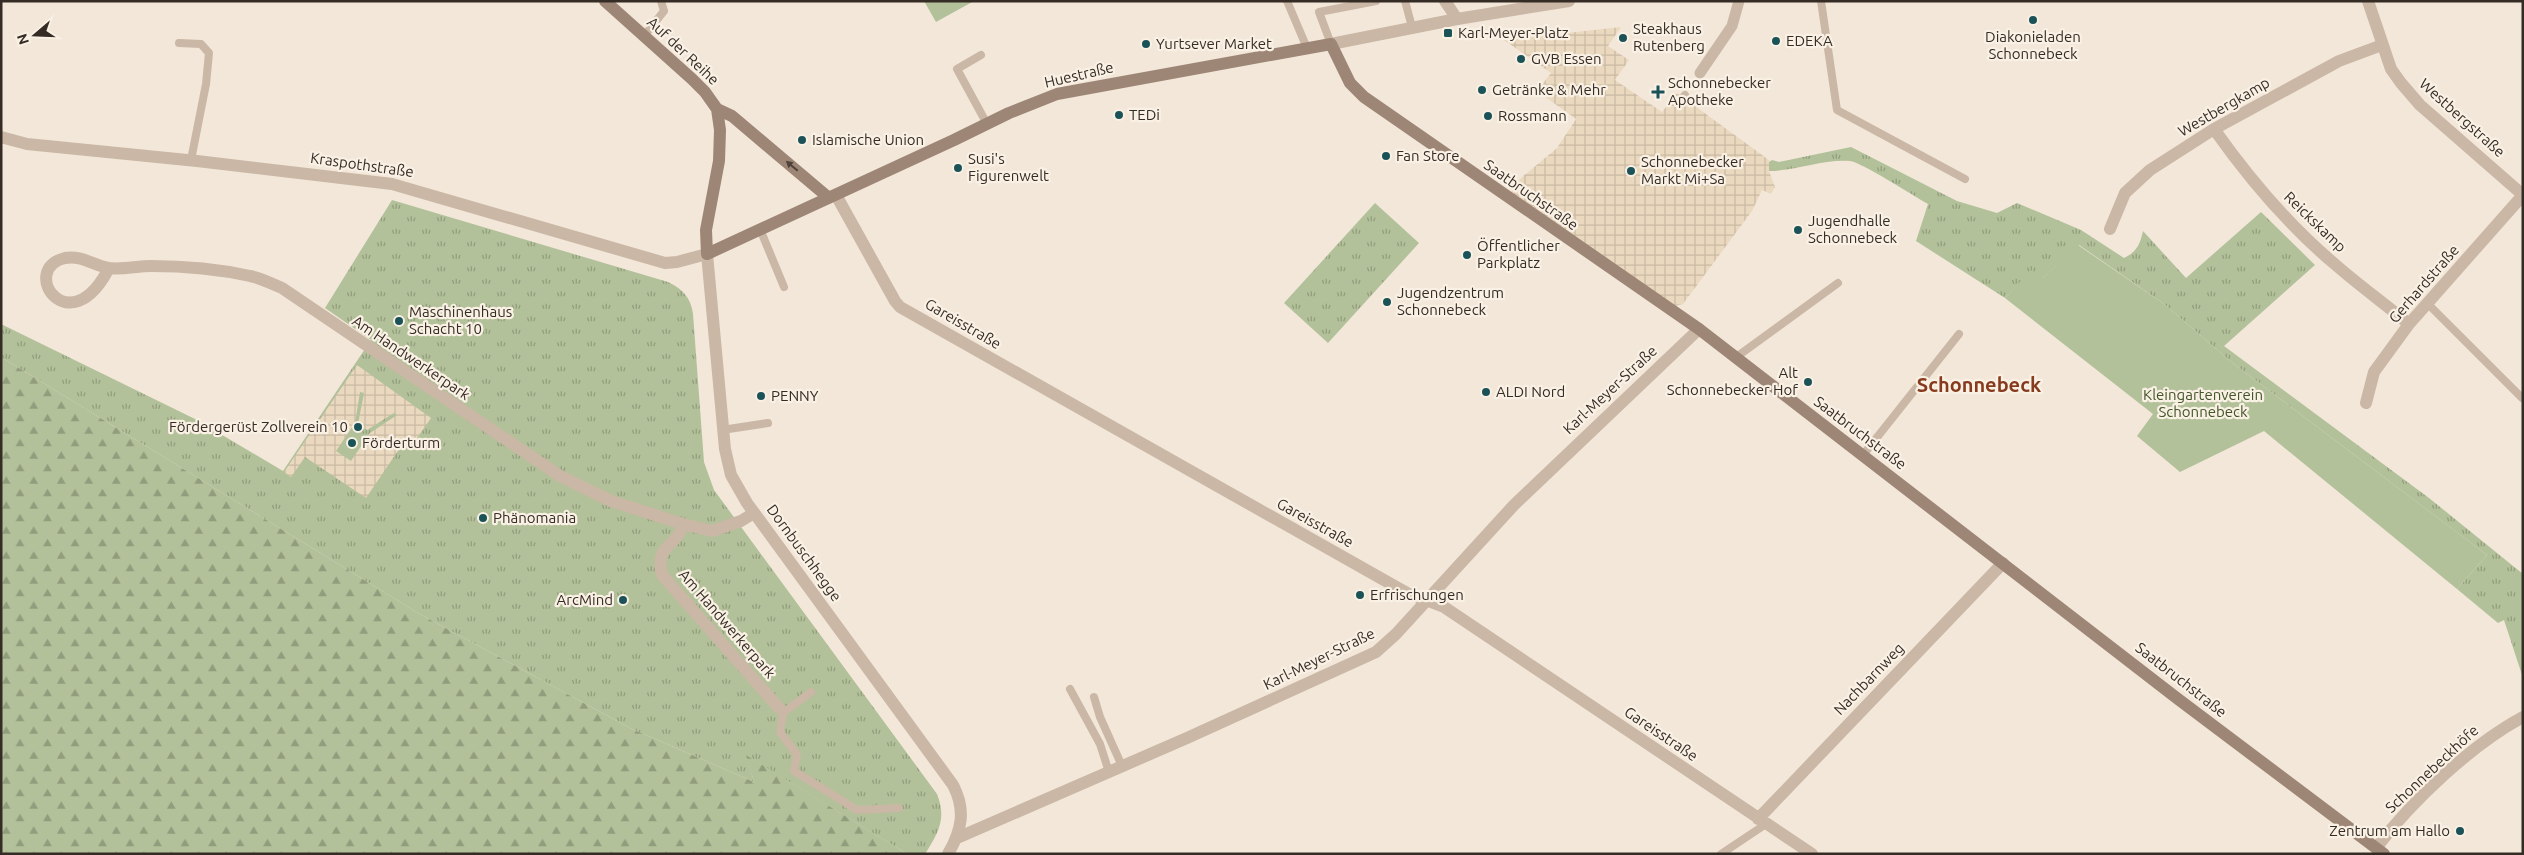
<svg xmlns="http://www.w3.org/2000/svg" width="2524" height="855" viewBox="0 0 2524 855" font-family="Ubuntu,sans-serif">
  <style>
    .grass { fill: url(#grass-tufts) }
    .forest { fill: url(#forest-firs) }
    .garden { fill: #b2c199 }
    .plaza { fill: url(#plaza-grid); fill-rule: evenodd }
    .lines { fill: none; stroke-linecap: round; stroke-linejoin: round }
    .service { stroke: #cab7a5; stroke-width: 8 }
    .pedestrian { stroke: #cab7a5; stroke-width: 11 }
    .minor { stroke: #cab7a5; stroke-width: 12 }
    .tertiary { stroke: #cab7a5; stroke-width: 12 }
    .secondary { stroke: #9e8676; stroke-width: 12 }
    .oneway { fill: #50423a }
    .poi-dot { fill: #1b5258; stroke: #faf1e5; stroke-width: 2 }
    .labels { text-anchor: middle; stroke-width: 4.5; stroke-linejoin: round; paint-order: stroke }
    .poi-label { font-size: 15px; fill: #362c26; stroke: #faf1e5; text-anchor: start }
    .street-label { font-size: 15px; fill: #362c26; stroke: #faf1e5 }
    .park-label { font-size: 15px; fill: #435529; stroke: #faf1e5 }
    .district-label { font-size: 20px; font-weight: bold; fill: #873a1d; stroke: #faf1e5 }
  </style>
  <defs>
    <pattern id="grass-tufts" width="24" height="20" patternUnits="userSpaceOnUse" patternTransform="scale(1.25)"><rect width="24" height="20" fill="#b2c199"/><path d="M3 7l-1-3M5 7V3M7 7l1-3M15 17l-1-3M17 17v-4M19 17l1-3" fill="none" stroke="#929d7d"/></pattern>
    <pattern id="forest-firs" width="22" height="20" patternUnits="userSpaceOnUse" patternTransform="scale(1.25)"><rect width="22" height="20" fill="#b2c199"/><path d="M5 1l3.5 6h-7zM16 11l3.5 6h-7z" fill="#929d7d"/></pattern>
    <pattern id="plaza-grid" width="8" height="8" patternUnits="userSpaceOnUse" patternTransform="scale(1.25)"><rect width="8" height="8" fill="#ebd9bf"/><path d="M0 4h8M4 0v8" fill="none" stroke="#cabaa4"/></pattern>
  </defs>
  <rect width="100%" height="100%" fill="#f2e7d9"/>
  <path class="grass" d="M1851,147L1957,201L1997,213L2017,203L2081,230L2124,258C2137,252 2140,244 2143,231L2186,278L2261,212L2315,265L2224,346L2429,498L2523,574V678L2504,620L2498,623L2457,589L2487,555L2230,361L2164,304L2079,245L2042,279L2031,271L2005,298L1916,241L1928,204C1914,196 1861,162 1850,161C1823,159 1796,171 1769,171V162L1772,160L1779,162Z
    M392,200L668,282C683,289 691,298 693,314L704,462L714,490L937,794C947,819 938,833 925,854H907L747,756L754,782L630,728L418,613L1,357V324L195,419L283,471L371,340L325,308Z
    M1375,203L1419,243L1328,343L1284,303Z"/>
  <path class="forest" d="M1,357L418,613L630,728L754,782L746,755L907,854H1Z"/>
  <path class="garden" d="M924,1H974L936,22Z
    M2078,245L2164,304L2230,361L2487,555L2457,589L2264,431L2180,472L2137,436L2153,414L2005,298L2031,270L2043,278Z"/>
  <path class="plaza" d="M1621,27L1608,46L1629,60L1615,80L1662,112L1677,93L1769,160V171L1775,187L1771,194L1762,190L1752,211L1683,304L1667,308L1507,198L1521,178L1557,148L1576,119L1537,91L1551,73L1504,40Z
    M357,365L431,418L415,441L408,436L366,498L305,457L291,477L284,472ZM360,392L364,393L358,424L367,430L394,413L397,415L370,433L351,461L336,451L355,423Z"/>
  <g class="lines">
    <path class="service" d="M1287,1L1307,48
      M1405,1L1412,27
      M1821,1L1837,110L1965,179
      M644,36L664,11L661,1
      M179,43L201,44L209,53L206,84L191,160
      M1331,44L1319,12L1376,1
      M981,55L957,69L987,124
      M1683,97L1685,95
      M760,229L784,287
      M2427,303L2522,398
      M1735,358L1838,283
      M722,430L768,423
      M1863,455L1959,334
      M1070,689L1100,744L1109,772
      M1094,697L1100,717L1122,766
      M780,709L783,713L811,692
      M783,713L780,732L797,755L794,771L857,810L899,808
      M1721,854L1766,824"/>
    <path class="pedestrian" d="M1700,73L1732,26L1739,1"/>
    <path class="minor" d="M1445,1L1457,19
      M2368,1L2391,69L2401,83L2420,105L2523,195
      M2214,129C2250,180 2289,226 2337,266C2360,286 2385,304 2409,324
      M1,137L27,144L197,161L392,184L665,263L677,262L707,254
      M836,195L895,301L900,307L1407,593L1444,607L1812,854
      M2110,229L2125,193L2150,170L2214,129L2339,61L2382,45
      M109,268C69,346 18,269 65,258C81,255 93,265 109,268C122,270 137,266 151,266C183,266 218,269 250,276C261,278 272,284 282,288L560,476L611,501L683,524L712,531L741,521L754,513
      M2366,403L2374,372L2409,324L2523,195
      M683,524C677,549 654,543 662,575L779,708
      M1758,819L2003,563
      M957,838L1187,738L1376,652L1396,634L1514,505L1699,329
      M2376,848C2412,801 2471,745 2523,717"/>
    <path class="tertiary" d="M1331,44L1457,19L1569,1
      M707,254L725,449L731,475L747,503L953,785C966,810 962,830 948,854"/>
    <path class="secondary" d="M605,1L692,79L705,92L717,109L720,130L719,161L706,230L707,254L954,140L1009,113L1057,94L1331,44L1350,83L1364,97L1699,329L2178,699L2384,854
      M717,109L732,116L829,198"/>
  </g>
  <defs><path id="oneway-solid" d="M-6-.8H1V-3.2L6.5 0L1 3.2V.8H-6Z" transform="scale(1.25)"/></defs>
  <use class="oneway" href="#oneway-solid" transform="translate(792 166) rotate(-140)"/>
  <g class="poi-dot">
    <circle cx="2033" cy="20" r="5"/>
    <rect x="1443" y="28" width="10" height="10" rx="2.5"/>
    <circle cx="1623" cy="38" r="5"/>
    <circle cx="1776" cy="41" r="5"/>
    <circle cx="1146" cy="44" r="5"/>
    <circle cx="1521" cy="59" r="5"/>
    <circle cx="1482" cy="90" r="5"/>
    <path d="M1655.5 84.5h5v5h5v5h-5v5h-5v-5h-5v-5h5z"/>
    <circle cx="1119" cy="115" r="5"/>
    <circle cx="1488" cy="116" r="5"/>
    <circle cx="802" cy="140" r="5"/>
    <circle cx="1386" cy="156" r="5"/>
    <circle cx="958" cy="168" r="5"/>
    <circle cx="1631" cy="171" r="5"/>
    <circle cx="1798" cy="230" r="5"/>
    <circle cx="1467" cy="255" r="5"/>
    <circle cx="1387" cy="302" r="5"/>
    <circle cx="399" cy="321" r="5"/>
    <circle cx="1808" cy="382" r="5"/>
    <circle cx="1486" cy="392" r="5"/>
    <circle cx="761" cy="396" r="5"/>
    <circle cx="358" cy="427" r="5"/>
    <circle cx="352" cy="443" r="5"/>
    <circle cx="483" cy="518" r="5"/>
    <circle cx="1360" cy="595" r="5"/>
    <circle cx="623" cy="600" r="5"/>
    <circle cx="2460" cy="831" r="5"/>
  </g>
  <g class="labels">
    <g class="poi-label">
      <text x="1633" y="34">Steakhaus<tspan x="1633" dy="17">Rutenberg</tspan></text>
      <text x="1458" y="38">Karl-Meyer-Platz</text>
      <text x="2033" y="42" text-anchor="middle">Diakonieladen<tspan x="2033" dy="17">Schonnebeck</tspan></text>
      <text x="1786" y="46">EDEKA</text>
      <text x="1156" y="49">Yurtsever Market</text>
      <text x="1531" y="64">GVB Essen</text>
      <text x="1668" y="88">Schonnebecker<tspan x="1668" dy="17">Apotheke</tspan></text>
      <text x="1492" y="95">Getränke &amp; Mehr</text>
      <text x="1129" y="120">TEDi</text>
      <text x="1498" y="121">Rossmann</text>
      <text x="812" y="145">Islamische Union</text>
      <text x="1396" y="161">Fan Store</text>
      <text x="968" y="164">Susi's<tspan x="968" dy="17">Figurenwelt</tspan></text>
      <text x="1641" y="167">Schonnebecker<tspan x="1641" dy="17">Markt Mi+Sa</tspan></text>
      <text x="1808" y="226">Jugendhalle<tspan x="1808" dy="17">Schonnebeck</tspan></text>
      <text x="1477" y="251">Öffentlicher<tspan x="1477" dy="17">Parkplatz</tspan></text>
      <text x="1397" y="298">Jugendzentrum<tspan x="1397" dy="17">Schonnebeck</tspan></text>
      <text x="409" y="317">Maschinenhaus<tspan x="409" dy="17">Schacht 10</tspan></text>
      <text x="1798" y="378" text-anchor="end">Alt<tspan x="1798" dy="17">Schonnebecker Hof</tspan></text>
      <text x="1496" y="397">ALDI Nord</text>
      <text x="771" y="401">PENNY</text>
      <text x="348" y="432" text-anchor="end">Fördergerüst Zollverein 10</text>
      <text x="362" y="448">Förderturm</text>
      <text x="493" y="523">Phänomania</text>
      <text x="1370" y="600">Erfrischungen</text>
      <text x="613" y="605" text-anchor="end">ArcMind</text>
      <text x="2450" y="836" text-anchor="end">Zentrum am Hallo</text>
    </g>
    <g class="street-label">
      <text transform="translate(683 51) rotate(43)" y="5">Auf der Reihe</text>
      <text transform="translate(1079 75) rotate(-13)" y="5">Huestraße</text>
      <text transform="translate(2224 107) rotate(-30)" y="5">Westbergkamp</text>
      <text transform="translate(2462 118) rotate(42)" y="5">Westbergstraße</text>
      <text transform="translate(362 165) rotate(8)" y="5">Kraspothstraße</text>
      <text transform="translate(1531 195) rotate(35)" y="5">Saatbruchstraße</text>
      <text transform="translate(2315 222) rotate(44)" y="5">Reickskamp</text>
      <text transform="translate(2424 284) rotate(-49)" y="5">Gerhardstraße</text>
      <text transform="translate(963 324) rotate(30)" y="5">Gareisstraße</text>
      <text transform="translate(411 358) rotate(34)" y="5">Am Handwerkerpark</text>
      <text transform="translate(1610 390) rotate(-43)" y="5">Karl-Meyer-Straße</text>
      <text transform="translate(1860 433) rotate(37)" y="5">Saatbruchstraße</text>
      <text transform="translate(1315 523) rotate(29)" y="5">Gareisstraße</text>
      <text transform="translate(804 553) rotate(54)" y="5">Dornbuschhegge</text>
      <text transform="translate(727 624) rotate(49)" y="5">Am Handwerkerpark</text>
      <text transform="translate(1319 659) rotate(-26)" y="5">Karl-Meyer-Straße</text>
      <text transform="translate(1869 679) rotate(-46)" y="5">Nachbarnweg</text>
      <text transform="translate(2181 680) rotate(38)" y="5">Saatbruchstraße</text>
      <text transform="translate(1661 734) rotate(34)" y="5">Gareisstraße</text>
      <text transform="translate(2432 769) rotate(-43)" y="5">Schonnebeckhöfe</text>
    </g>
    <g class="park-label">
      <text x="2203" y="400">Kleingartenverein<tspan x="2203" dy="17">Schonnebeck</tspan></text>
    </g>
    <g class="district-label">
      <text x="1979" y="392">Schonnebeck</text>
    </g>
  </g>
  <rect width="2524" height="855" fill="none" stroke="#362c26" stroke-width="5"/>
  <g transform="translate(35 35) rotate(251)" stroke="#faf1e5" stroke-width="4" paint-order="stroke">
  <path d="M0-4L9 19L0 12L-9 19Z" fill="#362c26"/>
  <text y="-8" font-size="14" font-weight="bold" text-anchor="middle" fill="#362c26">N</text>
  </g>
</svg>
